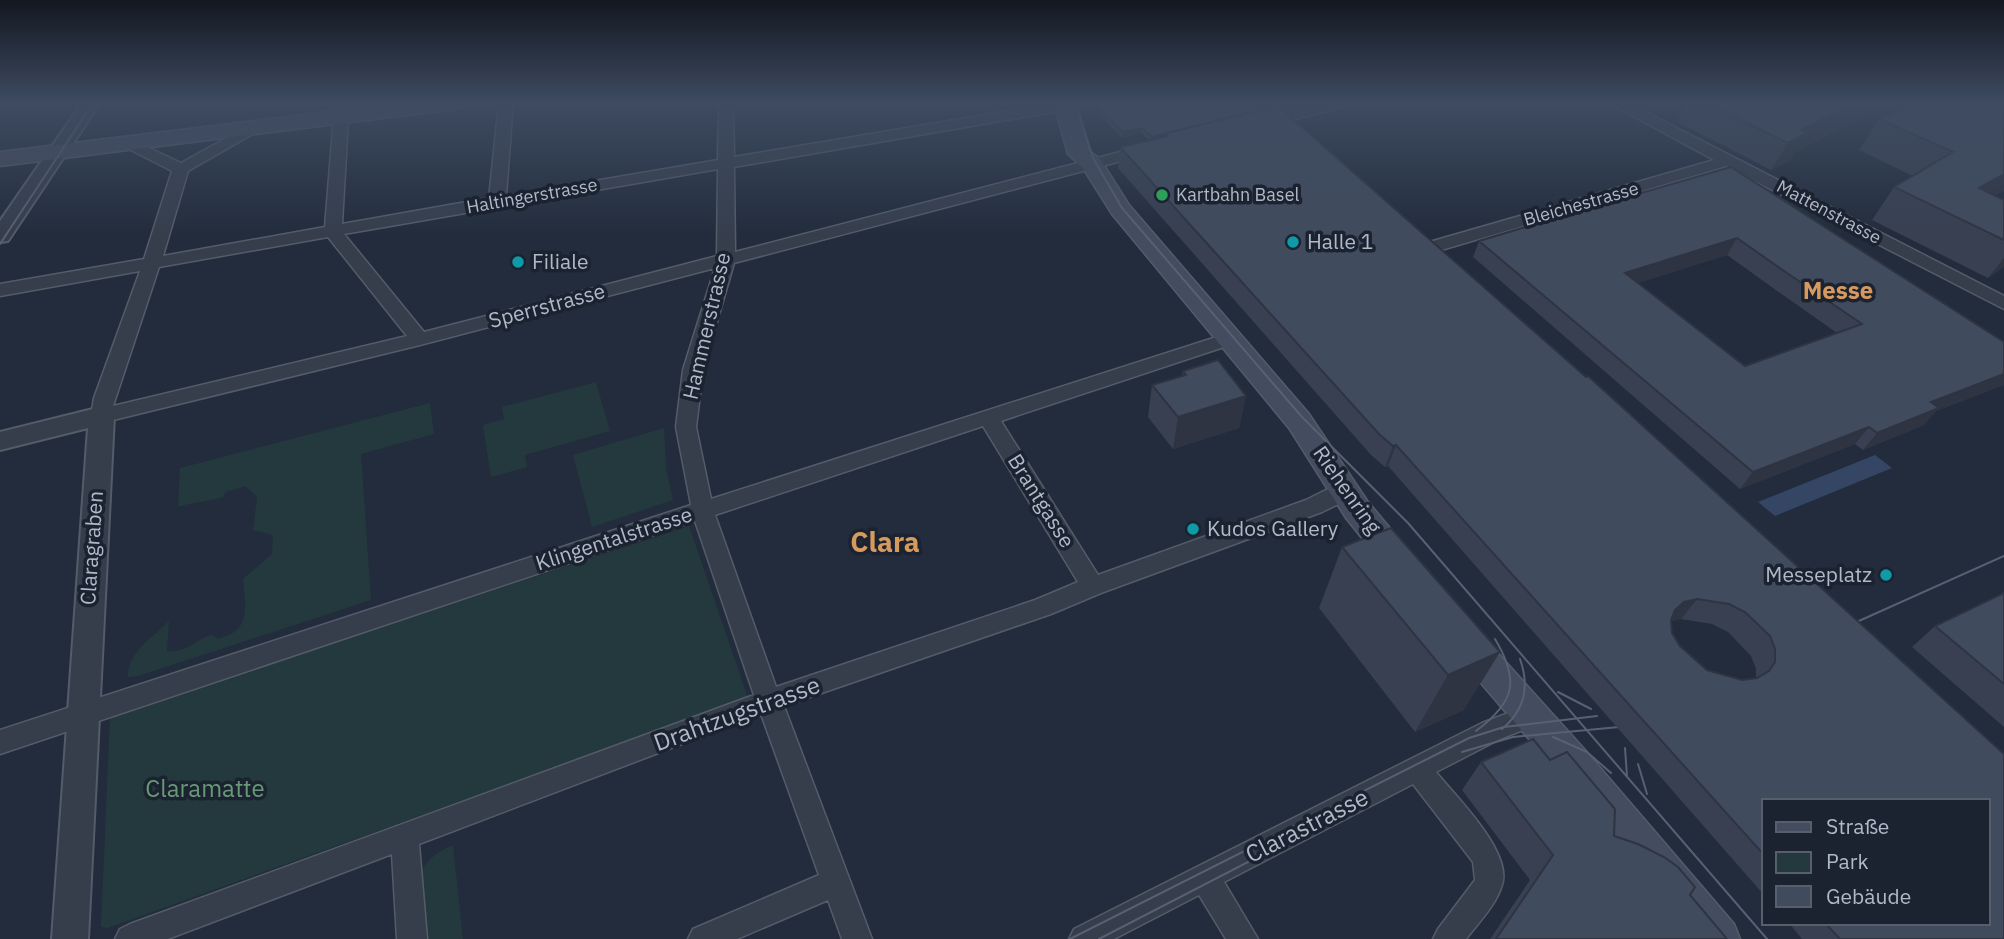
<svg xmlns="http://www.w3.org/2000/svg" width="2004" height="939" viewBox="0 0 2004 939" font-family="'IBM Plex Sans',sans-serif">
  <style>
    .green { fill: #24393d }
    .water { fill: #354664 }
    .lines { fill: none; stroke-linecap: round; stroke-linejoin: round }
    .minor-casing { stroke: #545c6a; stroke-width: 3 }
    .tertiary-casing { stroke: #545c6a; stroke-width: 4 }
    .secondary-casing { stroke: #545c6a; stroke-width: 3 }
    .minor { fill: #363e4c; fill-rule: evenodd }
    .tertiary { fill: #363e4c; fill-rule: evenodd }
    .secondary { fill: #444c5f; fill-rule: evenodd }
    .tram { stroke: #586173; stroke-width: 2 }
    .wall { fill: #384051; fill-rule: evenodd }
    .shaded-wall { fill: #2e3442 }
    .building { fill: #414b5e; stroke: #2e3442; stroke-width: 2; fill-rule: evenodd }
    .leisure-dot { fill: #2e9e5b; stroke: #1b2331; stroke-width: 2.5 }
    .culture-dot { fill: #0f9aa8; stroke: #1b2331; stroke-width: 2.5 }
    .labels { text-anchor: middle; stroke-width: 7; stroke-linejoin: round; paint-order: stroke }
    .far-poi-label { font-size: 18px; fill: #b1b9c8; stroke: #1b2331; text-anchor: start }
    .far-street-label { font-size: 18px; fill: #b1b9c8; stroke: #1b2331 }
    .poi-label { font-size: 21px; fill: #b1b9c8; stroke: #1b2331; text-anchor: start }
    .street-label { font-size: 21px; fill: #b1b9c8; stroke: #1b2331 }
    .quarter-label { font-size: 24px; font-weight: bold; fill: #d6995e; stroke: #1b2331 }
    .near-street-label { font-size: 24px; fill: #b1b9c8; stroke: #1b2331 }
    .near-park-label { font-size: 24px; fill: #689976; stroke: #1b2331 }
    .district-label { font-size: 28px; font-weight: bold; fill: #d6995e; stroke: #1b2331 }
  </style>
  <rect width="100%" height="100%" fill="#222c3c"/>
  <path class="green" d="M596,382L610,431L525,455L527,467L491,477L483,425L504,419L502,407Z
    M430,403L434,434L361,454L371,600L138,676L128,677C127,653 153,637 169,621L167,651C186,653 194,641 211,635L218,639C251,631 246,608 243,579L272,554L273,535L253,530L257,497L246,486L226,492L223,497C207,502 193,502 178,507L180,468Z
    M664,428L666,468L673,500L592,527L573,455Z
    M689,526L748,698L108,928L101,927L110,717Z
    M453,845L463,939H425C421,895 404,866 453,845Z"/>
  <path class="water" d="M1875,455L1892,468L1775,516L1758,502Z"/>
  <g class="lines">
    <g class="minor-casing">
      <path id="minor" d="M335,103H349L342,224L489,198L499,103H513L506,196L718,160L719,103H733L734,157L1055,103H1071L1070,109L1065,110L734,167L735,252L1147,145L1155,150L1152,153L734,263L703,370L696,427L711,499L1229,333L1236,335L1238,339L1236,343L1001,421L1098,575L1306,500C1320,494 1337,481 1353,485L1356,491L1353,497L1322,512L1101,593L1051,614L784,706L872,939H842L828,900L737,939H688L693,929L819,875L761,714L419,844L427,939H397L392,854L168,939H115L120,929L130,924L754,695L695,521L0,754V730L691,505L676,427L683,370L715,268L420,345L101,423L94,421L91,416L94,398L140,271L0,296V284L144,259L172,171L125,147L122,144L125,141L130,139L181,163L250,125L255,123L263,128L188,171L163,256L325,227ZM718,169L717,256L424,332L344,234ZM328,237L407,336L113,406L159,267ZM983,426L1078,582L1035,600L776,687L715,515Z
        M1322,103H1348L1346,106L1264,127L1256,122L1259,119Z
        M1609,103H1628L2004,296V309L1726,166L1438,251H1426L1423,247L1426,243L1714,160Z
        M1532,704L1541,707L1545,715L1541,723L1500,739L1436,772C1456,797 1513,852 1502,885C1496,905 1479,922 1466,939H1433L1438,929L1475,880L1473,862L1413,784L1224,882L1258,939H1226L1199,895L1114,939H1069L1074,929L1482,723Z"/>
    </g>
    <g class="tertiary-casing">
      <path id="tertiary" d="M82,103H100L8,241L0,242V221Z
        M101,407L110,410L114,416L88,939H52L88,428L0,450V432Z"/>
    </g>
    <g class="secondary-casing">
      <path id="secondary" d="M402,103H466L463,107L456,109L0,166V152Z
        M1054,103H1075L1089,151L1100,159L1129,205L1309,414L1368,502L1413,556L1418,565L1413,574L1402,578L1391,574L1346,518L1289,428L1112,214L1083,168L1068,154Z
        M1463,624L1475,628L1584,749L1734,924L1740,939H1693L1558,773L1451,648L1446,638L1451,628Z"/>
    </g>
    <use href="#minor" class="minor"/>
    <use href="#tertiary" class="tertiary"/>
    <use href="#secondary" class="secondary"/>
    <path class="tram" d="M1076,103L1093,158L1122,208L1302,417L1408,523L1767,939
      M0,244L93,103
      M1841,629L2004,556
      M1558,692L1591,709
      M1502,729C1525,710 1530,687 1520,659
      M1476,731C1515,702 1520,681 1495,639
      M1553,737L1587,752L1611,773
      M1625,748L1627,776
      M1462,752L1513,737L1619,727
      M1638,764L1647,794
      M1070,939L1469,738L1504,727L1597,716
      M1099,939L1341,814"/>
  </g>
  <path class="wall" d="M1097,103H1256L1586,377L2004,939H1802L1789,923H1988L1764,801V895L1388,466L1385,467L1371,455L1118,168L1120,147L1149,140L1141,133L1122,138L1098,112ZM1681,619L1712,624L1728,632L1751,656L1756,669V678L1742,680L1707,670L1680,646L1672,633L1671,621Z
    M1687,103H1890L1795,152L1790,161L1771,170L1677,122Z
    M1910,103L1996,196L2004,200V267L1988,278L1872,220L1894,187L1913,176L1859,150L1879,119Z
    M1638,194L2004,342V385L1936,411L1924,425L1863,450L1855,444L1740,489L1473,257L1479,241L1574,213L1577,206ZM1727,255L1773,288L1837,333L1745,366L1638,283Z
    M1183,371L1246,396L1239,428L1173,449L1148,417L1152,385L1182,376Z
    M1391,528L1464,710L1415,732L1319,608L1342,547Z
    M2004,593V727L1912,647L1935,626Z
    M1481,762L1614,836L1690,895L1727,939H1490L1530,880L1462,790Z"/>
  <path class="shaded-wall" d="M1854,103H1890L1795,152L1790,161L1771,170L1788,143L1801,130Z
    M1142,128L1141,133L1122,138V132Z
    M1166,134L1165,139L1151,143L1152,137Z
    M2004,174V191L1958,218L1979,188Z
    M1737,238L1727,255L1616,290L1625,273Z
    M2004,258V267L1988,278Z
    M2004,374V385L1936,411L1924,425L1863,450L1877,433L1931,402Z
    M1246,396L1239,428L1173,449L1178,417Z
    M1869,427L1855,444L1740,489L1753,472Z
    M1396,445L1388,466L1385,467L1393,446Z
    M1697,599L1681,619L1668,622L1675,610L1684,602Z
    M1500,652L1464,710L1415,732L1448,675Z"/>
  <path class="building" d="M1098,103H1256L1263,109L1152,137L1142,128L1122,132L1098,106Z
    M1707,103H1854L1801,130L1807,133L1788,143Z
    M1910,103H2004V174L1979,188L2004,200V240L1894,187L1953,152L1879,119Z
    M1278,106L1586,377L1588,376L2004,754V939H1840L1825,923H1988V801H1764V855L1396,445L1393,446L1379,434L1120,147L1168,136L1166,133ZM1697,599L1729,604L1745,612L1770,636L1775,649V662L1769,671L1757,678L1742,680L1707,670L1680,646L1672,633L1671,620L1675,610L1684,602Z
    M1731,167L2004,342V374L1931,402L1939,408L1877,433L1869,427L1753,472L1479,241L1582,210L1577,206L1632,190L1638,194ZM1737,238L1784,271L1862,324L1745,366L1625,273Z
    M1218,360L1246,396L1178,417L1152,385L1186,375L1183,371Z
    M1391,528L1500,652L1448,675L1342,547Z
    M2004,593V684L1935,626Z
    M1533,739L1550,760L1567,752L1615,809L1614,836L1638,844L1664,857L1678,867L1695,887L1690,895L1727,939H1496L1553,855L1481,762Z"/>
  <linearGradient id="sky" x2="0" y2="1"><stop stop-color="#131821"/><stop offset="0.44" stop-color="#3e4b61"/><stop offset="1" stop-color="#3e4b61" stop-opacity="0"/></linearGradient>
  <rect width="2004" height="235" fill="url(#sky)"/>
  <circle class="leisure-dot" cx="1162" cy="195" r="7"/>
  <g class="culture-dot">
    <circle cx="1293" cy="242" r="7"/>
    <circle cx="518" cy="262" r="7"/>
    <circle cx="1193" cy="529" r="7"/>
    <circle cx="1886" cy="575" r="7"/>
  </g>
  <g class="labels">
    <g class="far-poi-label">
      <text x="1176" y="201">Kartbahn Basel</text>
    </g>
    <g class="far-street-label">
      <text transform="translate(532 196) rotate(-10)" y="6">Haltingerstrasse</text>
      <text transform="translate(1581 204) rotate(-16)" y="6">Bleichestrasse</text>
      <text transform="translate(1829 212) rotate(28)" y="6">Mattenstrasse</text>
    </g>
    <g class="poi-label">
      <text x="1307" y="249">Halle 1</text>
      <text x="532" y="269">Filiale</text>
      <text x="1207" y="536">Kudos Gallery</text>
      <text x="1872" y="582" text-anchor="end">Messeplatz</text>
    </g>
    <g class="street-label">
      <text transform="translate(547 306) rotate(-15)" y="7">Sperrstrasse</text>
      <text transform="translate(707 326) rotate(-77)" y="7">Hammerstrasse</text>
      <text transform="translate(1347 490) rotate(55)" y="7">Riehenring</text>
      <text transform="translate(1041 501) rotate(58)" y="7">Brantgasse</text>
      <text transform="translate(614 539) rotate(-18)" y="7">Klingentalstrasse</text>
      <text transform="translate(92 548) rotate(-86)" y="7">Claragraben</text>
    </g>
    <g class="quarter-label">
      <text x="1838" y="299">Messe</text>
    </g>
    <g class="near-street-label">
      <text transform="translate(737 714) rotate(-20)" y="8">Drahtzugstrasse</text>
      <text transform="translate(1307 826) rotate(-27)" y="8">Clarastrasse</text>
    </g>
    <g class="near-park-label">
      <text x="205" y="797">Claramatte</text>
    </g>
    <g class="district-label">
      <text x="885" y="552">Clara</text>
    </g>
  </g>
  <rect x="1762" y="799" width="228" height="126" fill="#1b2331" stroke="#575f6d" stroke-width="2"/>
  <rect x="1776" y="822" width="35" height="10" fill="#444c5f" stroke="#575f6d" stroke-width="2"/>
  <text x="1826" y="834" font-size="21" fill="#b1b9c8">Straße</text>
  <rect x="1776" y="852" width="35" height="21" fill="#24393d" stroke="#575f6d" stroke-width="2"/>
  <text x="1826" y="869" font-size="21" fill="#b1b9c8">Park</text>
  <rect x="1776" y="886" width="35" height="21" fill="#414b5e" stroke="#575f6d" stroke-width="2"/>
  <text x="1826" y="904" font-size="21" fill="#b1b9c8">Gebäude</text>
</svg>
